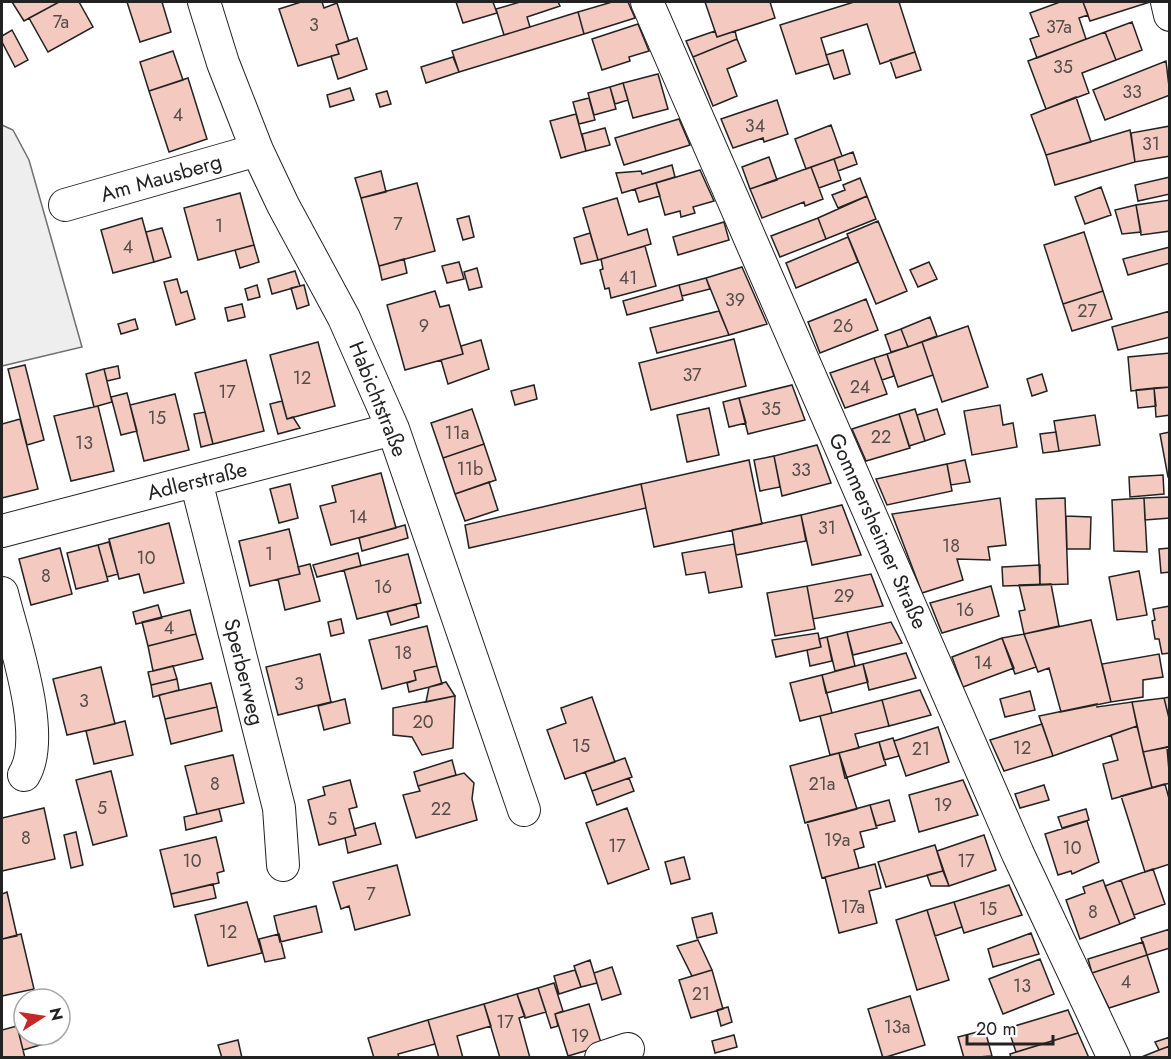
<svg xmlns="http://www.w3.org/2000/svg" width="1171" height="1059" viewBox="0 0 1171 1059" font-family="Jost,sans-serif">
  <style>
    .green { fill: #eee; stroke: #6f6f6f; stroke-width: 1.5 }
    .building { fill: #f3c9c0; stroke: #222; stroke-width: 1.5 }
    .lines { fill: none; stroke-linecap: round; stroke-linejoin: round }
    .minor-casing { stroke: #222; stroke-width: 34 }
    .minor { stroke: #fff; stroke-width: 32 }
    .labels { text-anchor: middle; stroke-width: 4.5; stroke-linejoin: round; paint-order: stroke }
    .number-label { font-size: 18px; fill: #564c4a }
    .street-label { font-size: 21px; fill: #222; stroke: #fff }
  </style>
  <rect width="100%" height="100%" fill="#fff"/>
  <path class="green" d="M2,125L13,130L29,160L82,347L2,366Z"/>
  <path class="building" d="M12,2H59L24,21Z
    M59,2H79L93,27L48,52L29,18Z
    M127,2H162L171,32L140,42Z
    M301,2H322L324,8L337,3L349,41L336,45L339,54L298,66L279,9Z
    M456,2H493L497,13L463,23Z
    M520,2H558L560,6L527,17L530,27L504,35L496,9Z
    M612,2H628L635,18L584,34L578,12Z
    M705,2H770L775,18L717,37Z
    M854,2H899L915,52L880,64L867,24L821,38L829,64L796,74L780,25Z
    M1060,2H1083L1088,15L1079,18L1086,39L1037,58L1030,39L1039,36L1030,13Z
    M1083,2H1150L1090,21Z
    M578,12L584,34L459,72L452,51Z
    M1132,22L1142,50L1116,60L1105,32Z
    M638,24L649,51L629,57L630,61L602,70L592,39Z
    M12,30L28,60L15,67L2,42V36Z
    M715,31L717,37L735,31L737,39L693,57L686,41Z
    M1105,32L1116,60L1082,73L1089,93L1046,109L1028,61Z
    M357,38L367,69L338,79L331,56L339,54L336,45Z
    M737,39L746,61L727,69L737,96L713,106L693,57Z
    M843,50L850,74L834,79L826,55Z
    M173,51L183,80L149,91L140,62Z
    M915,52L921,70L896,78L890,60Z
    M453,57L459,72L426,83L421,67Z
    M1166,61L1170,95L1105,120L1093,90Z
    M658,74L668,109L633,118L623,83Z
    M188,78L207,139L169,152L149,91Z
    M623,83L628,100L615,104L610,87Z
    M610,87L616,109L594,115L588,93Z
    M350,88L354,100L330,107L327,95Z
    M387,91L391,104L380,107L376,94Z
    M1076,97L1091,142L1046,155L1031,115Z
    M589,98L595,120L579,124L573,102Z
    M777,100L788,134L764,142L763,138L733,148L721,119Z
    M576,114L586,151L561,158L550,121Z
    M679,119L690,145L624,165L615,138Z
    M831,125L842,156L806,169L795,139Z
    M1170,126V156L1135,162L1131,133Z
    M605,128L610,145L586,151L582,134Z
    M1130,130L1135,162L1055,185L1046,155Z
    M853,152L857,164L838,171L834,159Z
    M769,157L777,180L750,189L742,167Z
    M834,159L841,180L819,188L811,167Z
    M672,165L675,177L622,193L616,173L641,171L642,174Z
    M811,167L823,199L805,206L804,202L762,218L750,189Z
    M700,170L714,201L693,207L695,213L681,217L680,211L665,215L656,183Z
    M381,171L386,192L361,198L355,178Z
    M1170,177V194L1138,201L1135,185Z
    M860,178L867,196L838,208L832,195L845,190L843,185Z
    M417,183L435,251L379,266L361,198Z
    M656,183L660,196L639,202L635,189Z
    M1101,187L1111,215L1085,224L1075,197Z
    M240,193L254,245L198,260L184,208Z
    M867,196L876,219L826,239L818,218Z
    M617,198L628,235L647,229L651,244L598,260L583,208Z
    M1170,200V231L1141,235L1136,205Z
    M1136,205L1141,232L1122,234L1115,210Z
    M469,216L474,237L463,240L457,219Z
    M142,218L154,262L113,273L101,230Z
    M818,218L826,239L780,257L771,236Z
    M878,221L907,291L876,304L847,234Z
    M724,222L729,240L678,255L673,237Z
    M162,228L171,257L154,262L146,232Z
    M1084,232L1103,291L1063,304L1044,245Z
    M590,233L598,260L581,264L574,238Z
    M848,237L858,262L796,288L786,263Z
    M254,245L259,262L240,268L235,250Z
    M645,246L656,286L611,298L609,288L605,289L600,270L603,269L601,259Z
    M1170,247V263L1128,275L1123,259Z
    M404,259L407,273L382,280L379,266Z
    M459,262L464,279L447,283L442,266Z
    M929,262L937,279L918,287L910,270Z
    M742,267L767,324L729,335L706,278Z
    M477,268L482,287L469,290L464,272Z
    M295,271L300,286L272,294L268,279Z
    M706,278L710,289L682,296L679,285Z
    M177,279L181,293L187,291L195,319L176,325L164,282Z
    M257,285L260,297L248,300L245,289Z
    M304,285L309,305L297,309L291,288Z
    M679,285L683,300L627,315L623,301Z
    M435,291L440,307L449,305L463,354L405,370L387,305Z
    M1103,291L1112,319L1072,331L1063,304Z
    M866,299L878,330L820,353L808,322Z
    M242,304L245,317L228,321L225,308Z
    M719,311L729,335L657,353L650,328Z
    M1170,311V337L1118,350L1112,327Z
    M930,317L937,336L908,347L901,329Z
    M135,319L138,329L121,334L118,324Z
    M968,326L988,387L942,402L922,342Z
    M901,329L908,347L891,352L885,335Z
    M734,339L746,386L651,410L639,363Z
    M481,340L489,369L448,384L441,360L463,354L461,346Z
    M318,342L335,406L287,419L270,355Z
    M922,342L933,375L898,387L887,354Z
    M1170,353V387L1131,391L1128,357Z
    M887,354L894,376L882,380L874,358Z
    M874,358L887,394L845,408L830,373Z
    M246,360L264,431L213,444L195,373Z
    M25,365L44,440L27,445L8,369Z
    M118,366L120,378L107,381L104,369Z
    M104,369L112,402L94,407L86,374Z
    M1042,374L1047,391L1032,396L1027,379Z
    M534,385L537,399L515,405L511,391Z
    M792,385L805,420L748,434L739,398Z
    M1170,387V415L1156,417L1154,388Z
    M1154,388L1156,406L1138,408L1136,390Z
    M127,393L137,431L121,435L111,397Z
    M175,394L189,450L144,461L130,405Z
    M739,398L746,423L729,427L723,402Z
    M282,401L287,419L293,417L300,428L278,434L270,404Z
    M1000,405L1003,425L1013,423L1017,447L972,455L964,411Z
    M98,406L114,471L71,481L54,416Z
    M709,408L719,455L687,462L677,415Z
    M472,409L484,444L443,458L431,423Z
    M915,409L925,441L909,446L899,414Z
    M937,409L945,434L925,441L917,415Z
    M205,412L213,444L201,447L194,414Z
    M899,414L910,448L866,461L852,429Z
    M1095,415L1100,445L1059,451L1054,421Z
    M20,419L38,489L2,498V424Z
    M1056,432L1059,451L1043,453L1040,434Z
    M1170,432V477H1168L1160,434Z
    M484,444L496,480L455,494L443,458Z
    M817,445L831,483L782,496L774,456Z
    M774,456L780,487L760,491L754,460Z
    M749,460L762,524L654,547L641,484Z
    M965,460L970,482L951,485L947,464Z
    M947,464L952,491L887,505L876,479Z
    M381,473L396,528L331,545L320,506L336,502L332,486Z
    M1163,475L1164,494L1130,497L1129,477Z
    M489,482L498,510L465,521L455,494Z
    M290,484L298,518L279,523L270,489Z
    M641,484L646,508L469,548L465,525Z
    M1170,497V518L1145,520L1144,498Z
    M1000,498L1006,545L988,547L990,560L957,559L963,580L922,593L892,514Z
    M1065,498L1068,584L1040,585L1036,499Z
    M1144,498L1147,552L1114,551L1112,500Z
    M842,505L861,555L812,565L801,515Z
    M801,515L806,541L736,555L732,530Z
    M1066,516L1091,517L1090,549H1067Z
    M169,523L184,583L144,593L139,574L119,579L109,539Z
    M405,525L408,538L362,551L359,538Z
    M289,529L300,574L250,586L239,541Z
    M109,542L118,574L107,577L98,545Z
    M734,544L742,587L709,593L705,572L686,575L682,553Z
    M98,545L108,581L76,589L67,553Z
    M60,548L72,594L31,605L19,559Z
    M1170,548V572L1161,573L1159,549Z
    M358,553L361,566L317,577L313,565Z
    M408,554L421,603L357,619L344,570Z
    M310,564L320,601L285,610L278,579L300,574L298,567Z
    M1040,565V585L1003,586L1002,567Z
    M1139,571L1147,615L1117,620L1109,577Z
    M871,574L883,606L813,619L807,586Z
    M1051,584L1059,626L1024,634L1019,611L1025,610L1019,585Z
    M807,586L815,629L775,636L767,593Z
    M991,586L999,616L942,633L930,603Z
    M416,604L419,617L391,625L387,612Z
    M158,605L162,618L136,624L133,612Z
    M1170,606V653L1162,654L1159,639H1155L1152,621L1155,620L1153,609Z
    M190,610L196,634L148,646L142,622Z
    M341,619L344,633L331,636L328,622Z
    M1091,620L1111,702L1061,712L1049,668L1038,672L1024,634Z
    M891,622L902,643L853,655L847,632Z
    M427,626L437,666L414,671L416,680L382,689L369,640Z
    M847,632L855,666L835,671L827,637Z
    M818,633L821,647L776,657L772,640Z
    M196,634L203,659L153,671L148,646Z
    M1024,634L1036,667L1015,674L1002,638Z
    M827,637L832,661L810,666L807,650L821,647L819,639Z
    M1002,638L1014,668L963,687L952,657Z
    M906,653L916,678L869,690L863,664Z
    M320,654L331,702L278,715L266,667Z
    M1159,654L1163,677L1143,680V697L1111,702L1102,664Z
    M863,664L868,682L826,693L822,675Z
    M173,666L177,679L151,685L148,672Z
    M437,666L442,684L409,692L407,683L416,680L414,671Z
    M101,667L115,724L67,735L53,679Z
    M822,675L832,713L800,721L790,683Z
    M177,679L179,690L153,697L151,685Z
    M446,682L455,696L426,702L429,687Z
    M211,683L217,707L165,719L159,695Z
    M920,690L931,715L889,726L882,700Z
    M1030,691L1035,710L1005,717L1000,699Z
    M455,696L453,748L422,755L412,737L393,735V708Z
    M592,697L615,762L565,779L547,730L566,723L561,708Z
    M1170,697V722L1164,698Z
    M1164,698L1170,722V747L1143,752L1132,702Z
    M345,699L350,723L324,730L318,706Z
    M882,700L889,726L855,734L859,748L830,755L820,716Z
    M1132,702L1137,726L1053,756L1039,716L1097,704V707Z
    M217,707L222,731L171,744L165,719Z
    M125,721L133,755L94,764L86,731Z
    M1042,724L1053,756L1004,771L990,740Z
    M1137,726L1152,788L1112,799L1103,764L1118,760L1111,735Z
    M938,727L949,762L906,776L894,741Z
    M893,738L899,756L884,760L879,742Z
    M879,742L886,765L845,778L839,753Z
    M1167,747L1170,783L1152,788L1143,752Z
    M839,753L857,809L805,823L790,766Z
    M233,755L244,803L197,814L185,766Z
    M625,758L632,777L592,791L585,772Z
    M452,760L456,775L418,786L414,772Z
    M111,771L127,836L93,845L76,780Z
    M464,773L474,783L472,799L477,820L416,838L403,795L420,791L418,786Z
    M629,778L634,791L597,805L592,791Z
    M350,780L357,807L349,809L356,835L319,845L308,800L325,795L323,787Z
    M963,780L978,815L919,832L909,795Z
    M1165,784L1170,802V864L1145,872L1121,796Z
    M1044,785L1049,800L1020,808L1015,794Z
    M889,800L895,821L876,826L870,805Z
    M870,805L877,828L860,832L864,847L854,850L859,868L822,878L807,822Z
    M44,808L55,859L2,871V818Z
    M627,808L649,869L608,884L586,823Z
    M219,809L222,821L186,830L184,817Z
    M1086,809L1089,820L1062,828L1058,817Z
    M1087,821L1099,862L1072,874L1071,871L1058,875L1045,834Z
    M375,823L381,844L348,853L345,838L356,835L354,829Z
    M76,832L83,865L71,868L64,835Z
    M984,835L996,870L949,886L937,851Z
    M216,837L224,871L217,873L219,883L171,894L160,850Z
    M935,845L943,871L886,887L878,862Z
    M684,857L690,879L671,884L665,862Z
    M875,864L881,888L869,891L877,923L839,933L825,877Z
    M397,865L410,915L355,930L349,906L341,909L333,882Z
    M1153,869L1165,904L1134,915L1121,880Z
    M943,871L949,886H931L927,875Z
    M1103,880L1120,924L1080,939L1066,900L1085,893L1083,887Z
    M1121,880L1135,918L1120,924L1105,886Z
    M213,884L216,898L174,907L171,894Z
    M1009,885L1022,915L964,933L954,902Z
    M7,892L17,936L2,939V894Z
    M247,902L262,953L208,966L195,915Z
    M954,902L962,927L935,936L927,910Z
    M316,906L322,932L280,942L274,916Z
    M927,910L949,980L917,990L896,920Z
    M712,913L717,933L697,938L692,918Z
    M1170,929V948L1147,955L1141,938Z
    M1031,933L1039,954L993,967L988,949Z
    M21,934L34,989L2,996V939Z
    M279,934L285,958L265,962L259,939Z
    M698,940L712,970L692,976L677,946Z
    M1143,942L1147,955L1092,973L1088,959Z
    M1147,955L1159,992L1109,1008L1092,973Z
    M1040,959L1054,994L1003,1014L989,979Z
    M590,960L597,983L581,987L574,966Z
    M612,967L621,994L602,1000L594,973Z
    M575,970L581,987L559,994L554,976Z
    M712,970L723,1009L691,1018L679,980Z
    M554,983L563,1011L555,1014L558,1026L551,1028L538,988Z
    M538,988L546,1012L525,1018L517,994Z
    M517,994L525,1016L519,1018L530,1058H500L484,1004Z
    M910,996L925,1045L883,1058L868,1009Z
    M484,1004L491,1026L457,1036L463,1058H439L428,1020Z
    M589,1004L602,1046L568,1056L555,1014Z
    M728,1007L732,1022L721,1026L717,1010Z
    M1068,1010L1078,1033L1016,1052L1008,1028Z
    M428,1020L435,1044L398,1054L399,1058H374L368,1038Z
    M24,1024V1035H45L47,1043L23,1050L17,1026Z
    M17,1026L25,1058H2V1030Z
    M985,1030L992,1056L964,1058L958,1037Z
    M1078,1033L1089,1058H1011L1010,1054Z
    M734,1035L737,1047L715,1053L712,1041Z
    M1170,1037V1046L1159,1050L1155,1042Z
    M238,1040L242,1058H222L218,1045Z
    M1170,1046V1058H1139L1159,1050Z"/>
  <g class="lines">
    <g class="minor-casing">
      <path id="minor" d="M204,2L223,63L257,150L283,205L344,318L393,429L524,810
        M647,2L1018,854L1114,1058
        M1167,2L1170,15
        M65,205L257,150
        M196,481L279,808L283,865
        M2,531L393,429
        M2,593C13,638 48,736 24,775
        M601,1058L628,1049"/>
    </g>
    <use href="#minor" class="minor"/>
  </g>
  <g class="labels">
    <g class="number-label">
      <text x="61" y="28">7a</text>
      <text x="314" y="31">3</text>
      <text x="1059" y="33">37a</text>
      <text x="1063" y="73">35</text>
      <text x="1132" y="98">33</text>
      <text x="178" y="121">4</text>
      <text x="755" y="132">34</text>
      <text x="1151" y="150">31</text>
      <text x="398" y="230">7</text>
      <text x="219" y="232">1</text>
      <text x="128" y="253">4</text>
      <text x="628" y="284">41</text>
      <text x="735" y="306">39</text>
      <text x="1087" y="317">27</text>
      <text x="424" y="332">9</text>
      <text x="843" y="332">26</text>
      <text x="692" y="381">37</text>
      <text x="302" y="384">12</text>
      <text x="860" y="393">24</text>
      <text x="227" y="398">17</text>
      <text x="771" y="415">35</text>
      <text x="157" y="424">15</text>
      <text x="457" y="439">11a</text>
      <text x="881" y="443">22</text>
      <text x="84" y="449">13</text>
      <text x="470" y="475">11b</text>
      <text x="801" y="476">33</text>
      <text x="358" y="523">14</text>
      <text x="827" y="534">31</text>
      <text x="951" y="552">18</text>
      <text x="269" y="560">1</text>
      <text x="146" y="564">10</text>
      <text x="46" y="582">8</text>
      <text x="383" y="593">16</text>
      <text x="844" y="602">29</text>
      <text x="965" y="616">16</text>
      <text x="169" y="634">4</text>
      <text x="403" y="659">18</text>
      <text x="983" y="669">14</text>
      <text x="299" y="690">3</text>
      <text x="84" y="707">3</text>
      <text x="423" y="728">20</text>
      <text x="581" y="752">15</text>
      <text x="1022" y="754">12</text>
      <text x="921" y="755">21</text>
      <text x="215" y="790">8</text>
      <text x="822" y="790">21a</text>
      <text x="943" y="811">19</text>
      <text x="102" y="814">5</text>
      <text x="441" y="815">22</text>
      <text x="332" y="825">5</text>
      <text x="26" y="844">8</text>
      <text x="837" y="846">19a</text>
      <text x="617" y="852">17</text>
      <text x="1072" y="854">10</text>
      <text x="192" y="867">10</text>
      <text x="966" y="867">17</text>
      <text x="371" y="900">7</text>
      <text x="853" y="913">17a</text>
      <text x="988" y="915">15</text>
      <text x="1093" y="918">8</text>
      <text x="228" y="938">12</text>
      <text x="1126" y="988">4</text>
      <text x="1022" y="992">13</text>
      <text x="701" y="1000">21</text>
      <text x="505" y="1028">17</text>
      <text x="897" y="1033">13a</text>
      <text x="580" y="1042">19</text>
    </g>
    <g class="street-label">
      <text transform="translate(161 178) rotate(-16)" y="7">Am Mausberg</text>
      <text transform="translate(378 399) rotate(68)" y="7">Habichtstraße</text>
      <text transform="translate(197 481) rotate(-14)" y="7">Adlerstraße</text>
      <text transform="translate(878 531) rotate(66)" y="7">Gommersheimer Straße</text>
      <text transform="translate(244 672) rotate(76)" y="7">Sperberweg</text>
    </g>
  </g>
  <rect width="1171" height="1059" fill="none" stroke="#222222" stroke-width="6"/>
  <g transform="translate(42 1017) rotate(78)"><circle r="28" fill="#ffffff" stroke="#a7a7a7" stroke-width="1.5"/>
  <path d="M0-4.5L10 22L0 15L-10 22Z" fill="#c62828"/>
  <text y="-9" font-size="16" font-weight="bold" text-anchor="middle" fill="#222222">N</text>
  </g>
  <path d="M967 1035v9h86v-9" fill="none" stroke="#222222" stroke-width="3"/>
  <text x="976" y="1035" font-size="18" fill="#222222" stroke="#ffffff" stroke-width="4.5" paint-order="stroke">20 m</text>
</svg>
